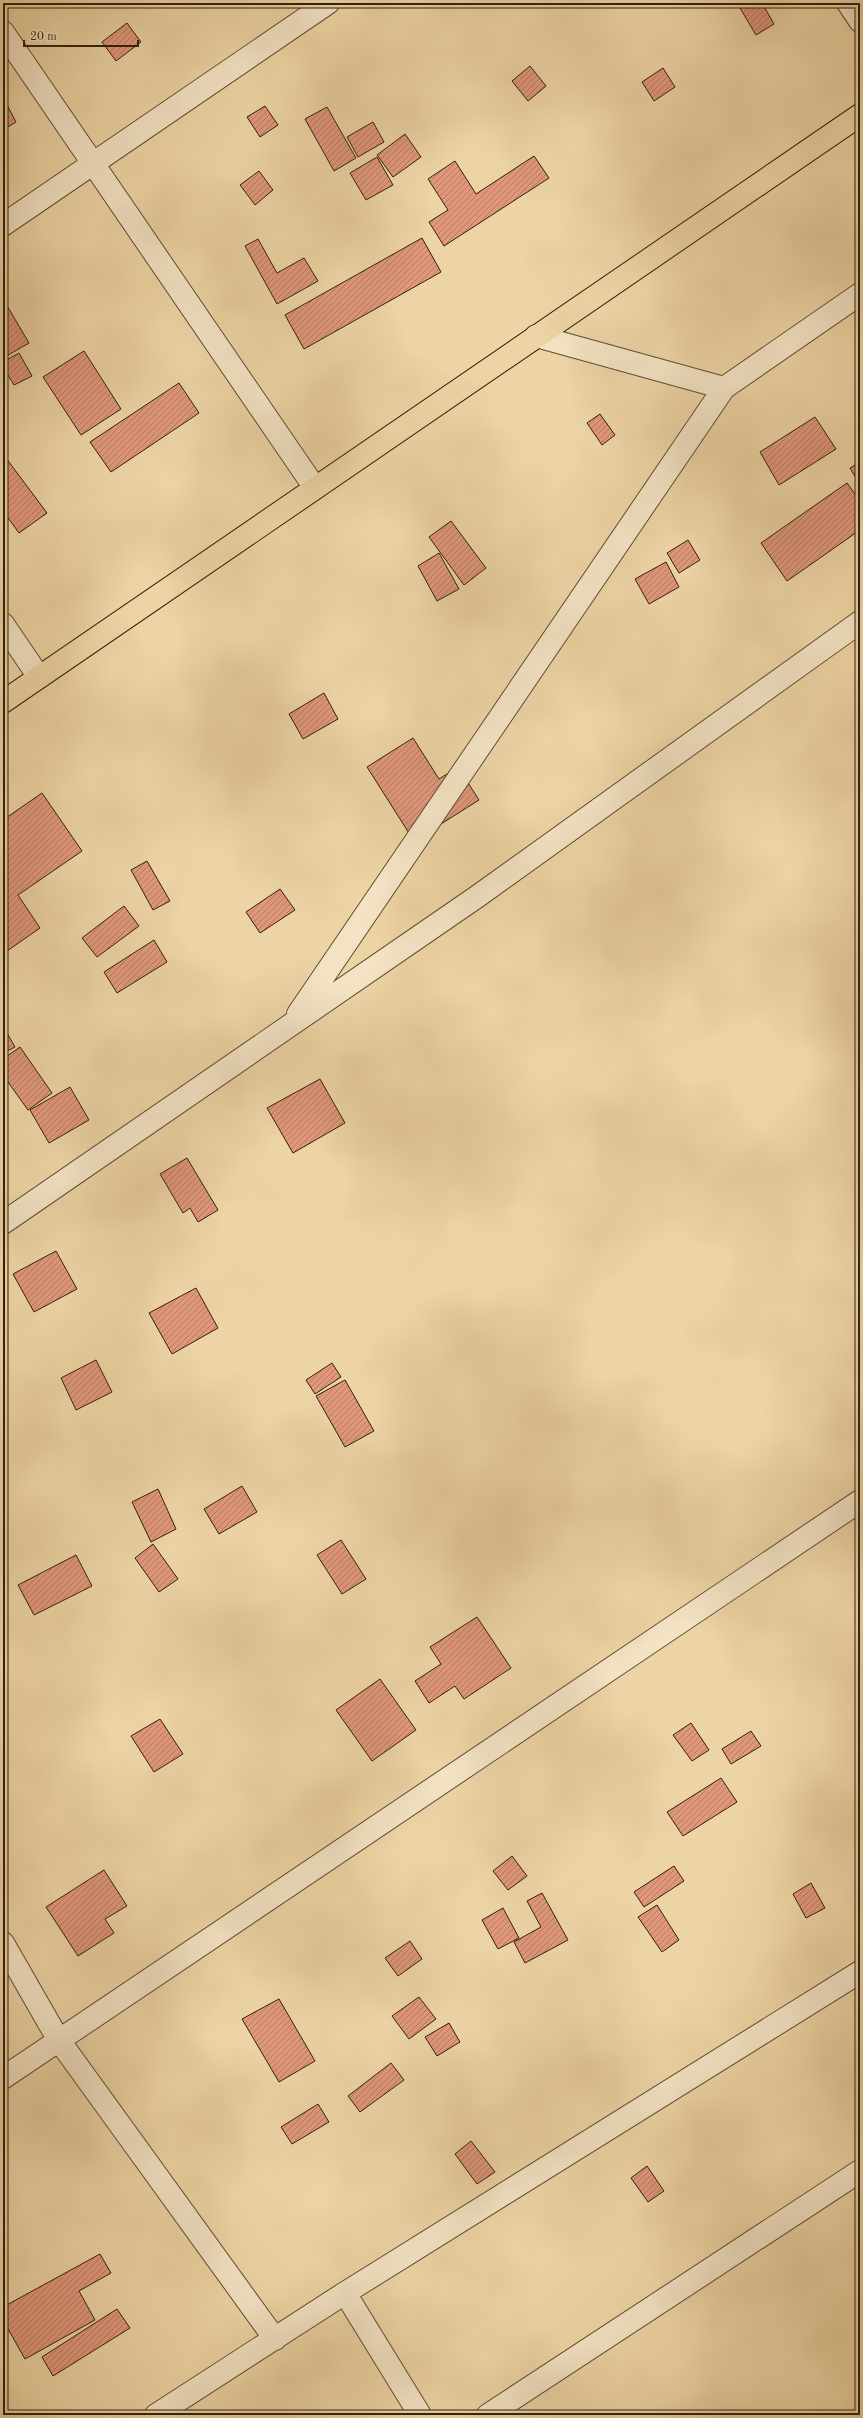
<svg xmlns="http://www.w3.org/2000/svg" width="863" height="2418" viewBox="0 0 863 2418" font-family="'Old Standard TT',serif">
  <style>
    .building { fill: url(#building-hatch); stroke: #311f0c }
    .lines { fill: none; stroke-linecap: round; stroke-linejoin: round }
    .street-casing { stroke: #604c32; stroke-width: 24 }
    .primary-casing { stroke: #311f0c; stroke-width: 24 }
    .street { stroke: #f3e3c4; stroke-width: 22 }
    .primary { stroke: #edd4a4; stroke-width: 22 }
  </style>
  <defs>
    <pattern id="building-hatch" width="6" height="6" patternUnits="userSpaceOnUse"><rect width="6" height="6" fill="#e0977b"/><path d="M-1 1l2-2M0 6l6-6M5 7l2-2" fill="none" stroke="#b67b63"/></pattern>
  </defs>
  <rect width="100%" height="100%" fill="#edd4a4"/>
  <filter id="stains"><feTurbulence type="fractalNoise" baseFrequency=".005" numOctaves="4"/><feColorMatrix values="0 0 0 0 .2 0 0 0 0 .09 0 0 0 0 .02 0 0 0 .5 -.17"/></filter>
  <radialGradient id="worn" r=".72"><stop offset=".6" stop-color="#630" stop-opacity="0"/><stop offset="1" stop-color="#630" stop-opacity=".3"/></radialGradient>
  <path class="building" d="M737,3H762L774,24L756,35Z
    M127,23L141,42L116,61L102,42Z
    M530,66L546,86L528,101L512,81Z
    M663,68L675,87L654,101L642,82Z
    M5,101L16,122L3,130V102Z
    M265,106L278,125L260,137L247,117Z
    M327,107L356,158L334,171L305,119Z
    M373,122L384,142L358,157L347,137Z
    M405,134L421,157L393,177L377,155Z
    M534,156L549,178L444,246L429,222L448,210L428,179L455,161L476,194Z
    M377,157L393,185L366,200L350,173Z
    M259,171L273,190L255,205L240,185Z
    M422,238L441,272L304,349L285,315Z
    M258,239L277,273L304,258L318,281L277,304L245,246Z
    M6,304L29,343L3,358V306Z
    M84,351L121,409L81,435L43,377Z
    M19,353L32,376L14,385L3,367V362Z
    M179,383L199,413L111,472L90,442Z
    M600,414L615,435L602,445L587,423Z
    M815,417L836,449L779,485L760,452Z
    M3,454L47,513L19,533L3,511Z
    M860,462V485L850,468Z
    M847,483L860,501V530L787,581L761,543Z
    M451,521L486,568L464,585L429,537Z
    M688,540L700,560L679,573L667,553Z
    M439,553L459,589L437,601L418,566Z
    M666,562L679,587L649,604L635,579Z
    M324,693L338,719L303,739L289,714Z
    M413,738L439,779L458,767L479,800L414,841L367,767Z
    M42,793L82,851L18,895L40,928L7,951L3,945V820Z
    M147,861L170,901L153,910L131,870Z
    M280,889L295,910L260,933L246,912Z
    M124,906L139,926L97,957L82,938Z
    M154,940L167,962L117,993L104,972Z
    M3,1026L15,1047L3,1053Z
    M20,1047L52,1093L28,1110L3,1075V1059Z
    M320,1079L345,1123L293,1153L267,1108Z
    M70,1087L89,1120L49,1143L30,1110Z
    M187,1158L218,1210L198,1222L190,1208L183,1213L160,1174Z
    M56,1251L77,1289L34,1312L13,1274Z
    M196,1288L218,1328L172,1354L149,1313Z
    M96,1360L112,1392L76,1410L61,1378Z
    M332,1363L341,1377L315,1394L306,1380Z
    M345,1380L374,1431L345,1447L316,1396Z
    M242,1486L257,1512L219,1534L204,1509Z
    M158,1489L176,1529L151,1542L132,1502Z
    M341,1540L366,1579L342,1594L317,1555Z
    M153,1544L178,1579L159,1592L135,1558Z
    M76,1555L92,1586L34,1615L18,1585Z
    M477,1617L511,1668L464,1699L455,1686L429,1703L415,1681L441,1664L430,1647Z
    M380,1679L416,1730L372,1761L336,1710Z
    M160,1719L183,1754L154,1772L131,1736Z
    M691,1723L709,1750L692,1761L673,1735Z
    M751,1731L761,1746L731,1764L722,1749Z
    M721,1778L737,1802L683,1836L667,1812Z
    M512,1856L527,1876L508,1890L493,1871Z
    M674,1866L684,1881L644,1907L634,1892Z
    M104,1870L127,1906L105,1919L114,1933L78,1956L46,1907Z
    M811,1883L825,1908L806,1918L793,1894Z
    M542,1893L568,1940L525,1963L514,1942L541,1927L527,1901Z
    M657,1905L679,1940L662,1952L638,1917Z
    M503,1908L519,1938L498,1949L482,1920Z
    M410,1941L422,1959L398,1976L385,1958Z
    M419,1997L436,2019L409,2039L392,2016Z
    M279,1999L315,2061L279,2082L242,2019Z
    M449,2023L460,2042L437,2056L425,2037Z
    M391,2063L404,2080L360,2112L348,2096Z
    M318,2104L329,2122L292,2144L281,2127Z
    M471,2141L495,2172L477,2184L455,2154Z
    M647,2166L664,2191L648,2202L631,2178Z
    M100,2254L111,2273L79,2291L95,2320L25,2359L3,2320V2307Z
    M117,2309L130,2328L53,2376L42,2357Z"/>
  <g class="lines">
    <g class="street-casing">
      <path id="street" d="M848,3L860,21
        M3,32L315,488
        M3,225L328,3
        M536,336L724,388
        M3,624L39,677
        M298,1014L724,388L860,294
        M3,1223L478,896L860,622
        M3,1943L58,2039L275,2339
        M3,2078L860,1501
        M345,2293L420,2415
        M156,2415L345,2293L860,1972
        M488,2415L860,2171"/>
    </g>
    <g class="primary-casing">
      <path id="primary" d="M3,702L860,115"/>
    </g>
    <use href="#street" class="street"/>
    <use href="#primary" class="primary"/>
  </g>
  <rect width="863" height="2418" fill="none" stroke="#edd4a4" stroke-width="16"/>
  <rect x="4" y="4" width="855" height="2410" fill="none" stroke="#311f0c" stroke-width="2"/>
  <rect x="8" y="8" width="847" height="2402" fill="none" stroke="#311f0c"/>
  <path d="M24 40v6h114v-6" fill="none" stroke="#311f0c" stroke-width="2"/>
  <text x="30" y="40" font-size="12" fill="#311f0c" stroke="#f3e3c4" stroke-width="3" paint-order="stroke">20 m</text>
  <rect width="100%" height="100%" filter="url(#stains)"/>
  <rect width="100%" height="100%" fill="url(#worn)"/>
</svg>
